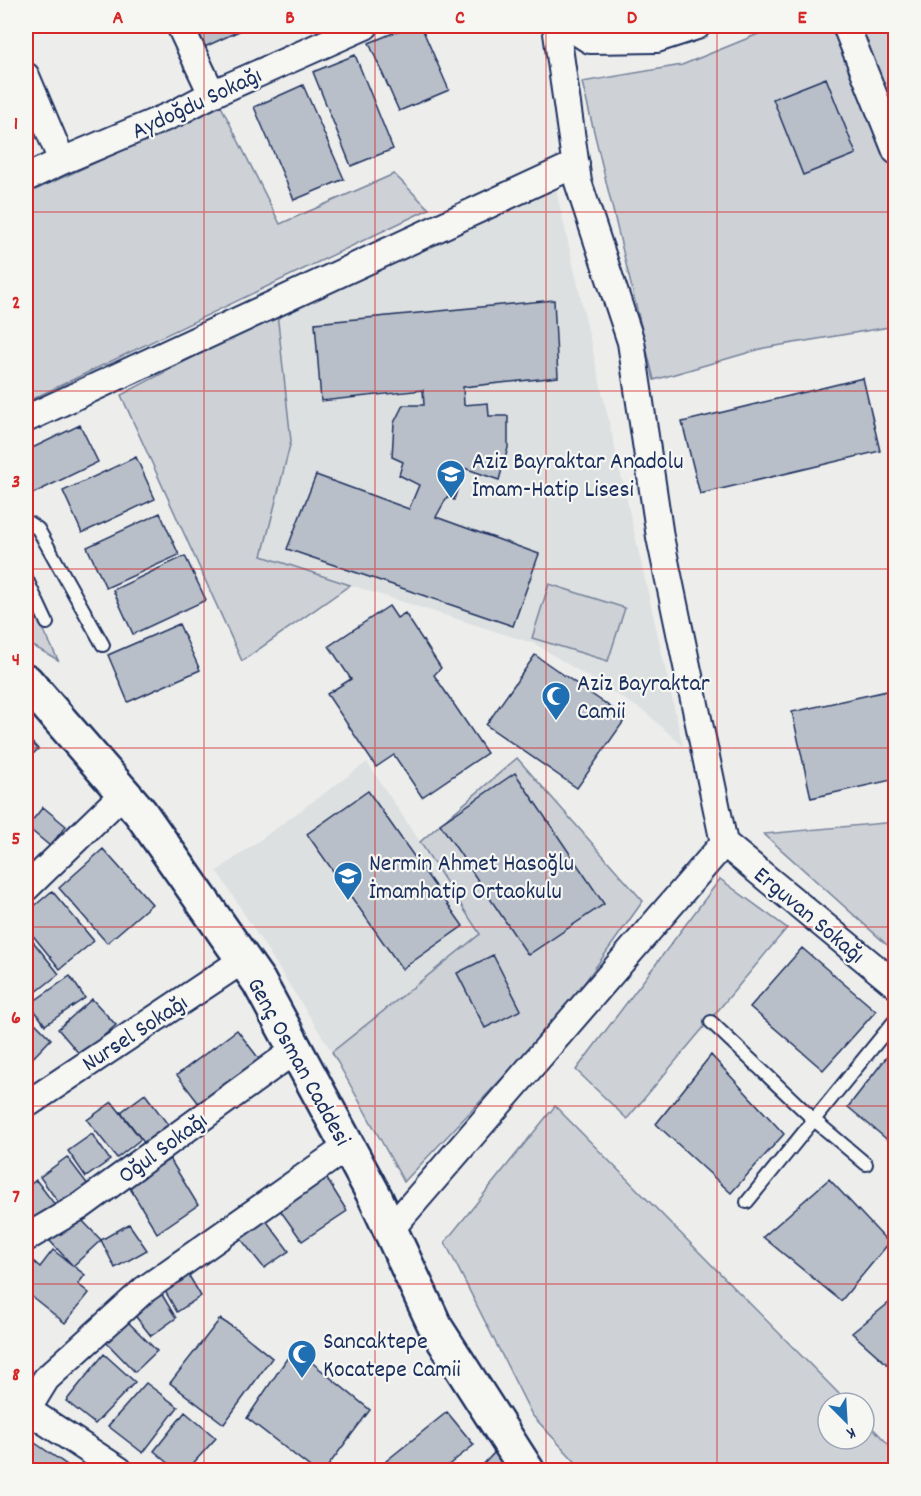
<svg xmlns="http://www.w3.org/2000/svg" width="921" height="1496" viewBox="0 0 921 1496" font-family="Dekko,sans-serif">
  <style>
    .built { fill: #dde0e1 }
    .green { fill: #ced2d7; stroke: #74809a; stroke-width: 1.5 }
    .building { fill: #b9bfc8; stroke: #1b2f5e; stroke-width: 1.5 }
    .lines { fill: none; stroke-linecap: round; stroke-linejoin: round }
    .lane-casing { stroke: #1b2f5e; stroke-width: 16 }
    .street-casing { stroke: #1b2f5e; stroke-width: 30 }
    .secondary-casing { stroke: #1b2f5e; stroke-width: 38 }
    .lane { stroke: #f6f6f2; stroke-width: 12 }
    .street { stroke: #f6f6f2; stroke-width: 26 }
    .secondary { stroke: #f6f6f2; stroke-width: 33 }
    .grid { fill: none; stroke: #d62828; stroke-width: 1.5; stroke-opacity: 0.55 }
    .labels { text-anchor: middle; stroke-width: 4.5; stroke-linejoin: round; paint-order: stroke }
    .street-label { font-size: 24px; fill: #1b2f5e; stroke: #f6f6f2 }
    .poi-label { font-size: 24px; fill: #1b2f5e; stroke: #f6f6f2; text-anchor: start }
    .neatline { fill: none; stroke: #d62828; stroke-width: 2 }
    .grid-label { font-size: 20px; text-anchor: middle; font-weight: bold; fill: #d62828 }
  </style>
  <rect width="100%" height="100%" fill="#edeeec"/>
  <filter id="ink" filterUnits="userSpaceOnUse"><feTurbulence type="fractalNoise" baseFrequency=".0167" numOctaves="2"/><feDisplacementMap in="SourceGraphic" scale="12" xChannelSelector="R" yChannelSelector="G"/><feConvolveMatrix kernelMatrix="1 2 1 2 8 2 1 2 1" color-interpolation-filters="sRGB"/></filter>
  <g filter="url(#ink)">
    <path class="built" d="M556,189L683,746L645,712L535,644L261,557L291,441L277,313Z
      M367,762L481,934L332,1052L217,871Z"/>
    <path class="green" d="M778,26H895V326L764,348L654,380L582,82L682,65Z
      M221,106L280,224L394,174L429,209L26,402V194Z
      M277,313L291,441L262,556L350,585L242,661L121,395Z
      M549,584L625,608L608,661L532,638Z
      M26,593L58,660L26,642Z
      M517,758L643,901L560,1017L404,1182L332,1052L480,934L420,842Z
      M895,822V952L764,834Z
      M720,879L787,928L627,1119L576,1070Z
      M555,1106L848,1403H828V1439H864V1419L895,1451V1470H583L532,1415L445,1242Z"/>
    <path class="building" d="M185,26H250L196,51Z
      M410,26H421L449,90L399,111L369,43Z
      M355,55L393,149L351,166L313,72Z
      M826,78L856,154L803,175L773,99Z
      M303,85L344,179L294,200L254,107Z
      M554,300L558,377L463,387L464,405L488,403L489,416H508V448L499,480L464,468L454,500L447,497L436,517L539,554L513,626L287,549L316,475L409,509L419,485L399,475L403,462L392,457L394,423L403,405H424L423,390L321,401L315,323Z
      M863,378L880,451L700,494L682,422Z
      M80,425L98,462L26,497V451Z
      M136,457L155,499L82,533L63,491Z
      M160,513L179,555L106,588L87,547Z
      M185,556L206,600L133,634L113,590Z
      M389,606L397,618L405,613L441,668L434,675L487,753L422,797L394,755L376,767L327,694L351,679L329,646Z
      M179,624L200,670L128,702L108,655Z
      M535,655L626,718L577,788L486,725Z
      M896,689V779L811,798L792,712Z
      M26,736L38,749L26,761Z
      M515,773L604,904L528,955L440,824Z
      M368,791L463,926L402,969L307,834Z
      M43,807L66,826L50,846L27,827Z
      M103,849L152,904L107,943L59,888Z
      M52,891L94,941L60,969L26,927V913Z
      M31,939L59,974L26,1000V943Z
      M802,948L876,1011L823,1070L750,1007Z
      M493,955L521,1010L485,1028L457,973Z
      M70,976L85,998L45,1025L30,1004Z
      M92,999L116,1025L81,1056L58,1029Z
      M26,1014L51,1039L26,1065Z
      M237,1030L263,1064L203,1109L177,1075Z
      M896,1045V1147L848,1107Z
      M711,1055L784,1134L731,1193L656,1124Z
      M145,1094L169,1126L145,1144L121,1112Z
      M112,1102L141,1139L117,1158L87,1120Z
      M92,1134L110,1160L86,1177L68,1151Z
      M67,1157L89,1186L61,1206L40,1177Z
      M170,1159L198,1205L157,1233L128,1185Z
      M322,1171L347,1211L302,1241L277,1206Z
      M829,1179L889,1243L841,1301L763,1237Z
      M36,1180L59,1210L26,1235V1188Z
      M262,1215L289,1251L264,1268L237,1234Z
      M78,1216L101,1240L73,1266L50,1241Z
      M129,1224L147,1250L115,1268L101,1240Z
      M53,1250L85,1275L78,1284L89,1293L65,1323L26,1292V1270L33,1261L40,1267Z
      M188,1274L201,1296L177,1312L164,1289Z
      M158,1288L176,1318L151,1336L133,1313Z
      M896,1297V1372L852,1333Z
      M220,1319L239,1331L272,1358L224,1424L170,1383Z
      M127,1321L157,1351L135,1372L106,1342Z
      M294,1348L370,1410L325,1470H314L247,1418Z
      M104,1354L135,1382L95,1424L66,1401Z
      M146,1383L178,1407L143,1453L108,1426Z
      M185,1412L216,1438L187,1470H177L154,1451Z
      M447,1412L474,1445L442,1470H394L386,1461Z
      M35,1443L67,1465L63,1470H26V1456Z
      M495,1452L510,1470H478Z"/>
    <g class="lines">
      <g class="lane-casing">
        <path id="lane" d="M26,521L38,529L103,645
          M26,578L47,623
          M711,1022L813,1119L866,1164
          M747,1202L896,1019"/>
      </g>
      <g class="street-casing">
        <path id="street" d="M180,26L212,94
          M568,26L590,40L657,39L697,26
          M846,26L896,151
          M26,76L62,161
          M26,178L62,161L176,113L212,94L365,26
          M26,419L576,164
          M724,843L896,985
          M26,888L124,793
          M26,1105L243,960
          M390,1230L724,843L660,537L631,342L578,182L556,26
          M26,1238L82,1205L295,1050
          M26,1409L119,1470
          M27,1410L46,1379L144,1290L347,1147"/>
      </g>
      <g class="secondary-casing">
        <path id="secondary" d="M26,681L140,812L259,982L375,1197L436,1328L527,1470"/>
      </g>
      <use href="#lane" class="lane"/>
      <use href="#street" class="street"/>
      <use href="#secondary" class="secondary"/>
    </g>
  </g>
  <path class="grid" d="M204,26V1470M375,26V1470M546,26V1470M717,26V1470M26,212H896M26,391H896M26,569H896M26,748H896M26,927H896M26,1106H896M26,1284H896"/>
  <defs>
    <g id="school-pin" transform="scale(1.5)"><path d="M0 17L-7.5 6A9.5 9.5 0 1 1 7.5 6Z" fill="#1f6fb2" stroke="#f6f6f2"/><path d="M0-5L7-2L0 1L-7-2ZM-4 1L0 2.5L4 1V4Q0 6-4 4Z" fill="#fff"/></g>
    <g id="mosque-pin" transform="scale(1.5)"><path d="M0 17L-7.5 6A9.5 9.5 0 1 1 7.5 6Z" fill="#1f6fb2" stroke="#f6f6f2"/><path d="M3.5-4.9A6 6 0 1 0 3.5 4.9A5 5 0 1 1 3.5-4.9Z" fill="#fff"/></g>
  </defs>
  <g fill-rule="evenodd">
    <use href="#school-pin" x="451" y="474"/>
    <use href="#mosque-pin" x="556" y="696"/>
    <use href="#school-pin" x="348" y="876"/>
    <use href="#mosque-pin" x="302" y="1354"/>
  </g>
  <g class="labels">
    <g class="street-label">
      <text transform="translate(196 102) rotate(-25)" y="8">Aydoğdu Sokağı</text>
      <text transform="translate(810 914) rotate(40)" y="8">Erguvan Sokağı</text>
      <text transform="translate(134 1032) rotate(-33)" y="8">Nursel Sokağı</text>
      <text transform="translate(300 1061) rotate(61)" y="8">Genç Osman Caddesi</text>
      <text transform="translate(162 1147) rotate(-36)" y="8">Oğul Sokağı</text>
    </g>
    <g class="poi-label">
      <text x="472" y="468">Aziz Bayraktar Anadolu<tspan x="472" dy="28">İmam-Hatip Lisesi</tspan></text>
      <text x="577" y="690">Aziz Bayraktar<tspan x="577" dy="28">Camii</tspan></text>
      <text x="369" y="870">Nermin Ahmet Hasoğlu<tspan x="369" dy="28">İmamhatip Ortaokulu</tspan></text>
      <text x="323" y="1348">Sancaktepe<tspan x="323" dy="28">Kocatepe Camii</tspan></text>
    </g>
  </g>
  <rect width="921" height="1496" fill="none" stroke="#f6f6f2" stroke-width="66"/>
  <g transform="translate(846 1421) rotate(156)"><circle r="28" fill="#f6f6f2" stroke="#9ea6b7" stroke-width="1.5"/>
  <path d="M0-4.5L10 22L0 15L-10 22Z" fill="#1f6fb2"/>
  <text y="-9" font-size="16" font-weight="bold" text-anchor="middle" fill="#1b2f5e">K</text>
  </g>
  <rect x="33" y="33" width="855" height="1430" class="neatline"/>
  <g class="grid-label">
    <text x="118" y="23">A</text>
    <text x="290" y="23">B</text>
    <text x="460" y="23">C</text>
    <text x="632" y="23">D</text>
    <text x="802" y="23">E</text>
    <text x="16" y="129">1</text>
    <text x="16" y="308">2</text>
    <text x="16" y="487">3</text>
    <text x="16" y="665">4</text>
    <text x="16" y="844">5</text>
    <text x="16" y="1023">6</text>
    <text x="16" y="1202">7</text>
    <text x="16" y="1380">8</text>
  </g>
</svg>
